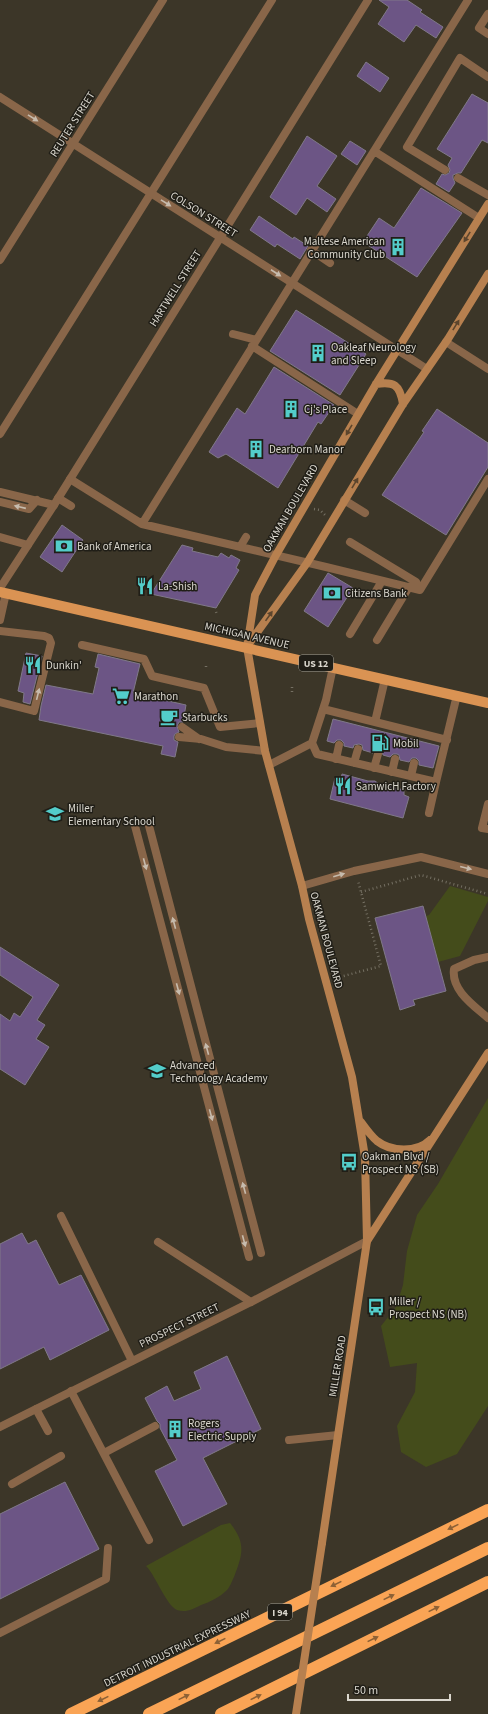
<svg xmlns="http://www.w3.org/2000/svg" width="488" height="1714" viewBox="0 0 488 1714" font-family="'Source Sans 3',sans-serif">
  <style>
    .green { fill: #444c1b }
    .building { fill: #6c5585; stroke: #807989 }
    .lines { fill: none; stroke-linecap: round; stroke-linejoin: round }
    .path { stroke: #757063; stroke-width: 2.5; stroke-dasharray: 1 3; stroke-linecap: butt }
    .lane { stroke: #896649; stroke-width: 8 }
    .street { stroke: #896649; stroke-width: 8 }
    .secondary { stroke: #b7804f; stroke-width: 8 }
    .primary { stroke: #da9353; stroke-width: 10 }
    .highway { stroke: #faa455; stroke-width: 12 }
    .secondary-bridge { stroke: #b7804f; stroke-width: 8 }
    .oneway { fill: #c6bbad }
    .oneway2 { fill: #5c452d }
    .oneway3 { fill: #8d6136 }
    .labels { text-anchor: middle; stroke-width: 3; stroke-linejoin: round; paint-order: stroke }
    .shield { fill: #201e17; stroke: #a2a097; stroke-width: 1 }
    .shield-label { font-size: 10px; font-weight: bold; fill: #dad7ce }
    .street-label { font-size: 11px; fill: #dad7ce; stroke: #201e17 }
    .poi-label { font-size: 11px; fill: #dad7ce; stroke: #201e17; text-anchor: start }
  </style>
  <rect width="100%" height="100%" fill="#3c3628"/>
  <path class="green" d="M450,886L488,897V901L460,956L438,962L426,916L429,915Z
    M488,1098V1406L457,1454L426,1467L401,1452L397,1426L415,1392L417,1363L390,1367L381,1326L396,1307L403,1285L407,1251L417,1215L438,1184Z
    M230,1523C246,1543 243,1554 234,1577C232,1581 230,1587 227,1590C220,1597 210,1602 201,1605C193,1609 186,1613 177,1610C166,1605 156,1576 146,1566L221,1525Z"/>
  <path class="building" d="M379,0H407L422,10L420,12L443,27L436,38L416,25L404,42L378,24L389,7Z
    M366,62L389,78L380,92L357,76Z
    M472,94L488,103V143L482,140L461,173H458L453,175V178L455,183L449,192L436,184L442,174L445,175L449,173L450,170L448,165L452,158L437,149Z
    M307,136L337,156L317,186L336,199L327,212L307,198L296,215L270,197Z
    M350,141L366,151L357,165L341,154Z
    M421,188L462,213L417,277L363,242L379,218L394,228Z
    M259,216L293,239L294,237L308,246L300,259L277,244L275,247L250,230Z
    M296,310L366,354L340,395L270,351Z
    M274,367L334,405L321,424L318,422L278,488L226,454L218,458L209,452L237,408L245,414Z
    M437,409L488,443V467L446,535L382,495L424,432L422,431Z
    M62,525L83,540L62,572L40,557Z
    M182,545L193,548L192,551L218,557L221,553L229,558L231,555L240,560L236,568L239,570L216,608L151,594Z
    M328,573L353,588L328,627L304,611Z
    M26,653L42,656L30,704L23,702L24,693L18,691Z
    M98,654L140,664L133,693L186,705L183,722H179L177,726L179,732L175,734L174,736V740L178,742L175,757L161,754L163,746L39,720L41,706L46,685L93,694L99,668L95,667Z
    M333,719L439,746L433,768L419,765V761L416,758H412L409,762L400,760L399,755L397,754H393L390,757L383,755L382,750L379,749L374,750L373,753L363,750L362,745L359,744L354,745L353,748L344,746V743L341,740H337L334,743L327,741Z
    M342,774L368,781H375L379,784L404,790V795L409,797L403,818L330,799L335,778L341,779Z
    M423,906L446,991L413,1000L415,1005L400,1010L375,918Z
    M0,947L59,985L37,1020L45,1025L36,1039L49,1047L25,1085L0,1069V1014L10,1021L14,1013L20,1017L33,997L0,975Z
    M22,1233L28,1244L36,1240L59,1285L81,1275L109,1330L50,1360L44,1347L0,1369V1244Z
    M227,1356L261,1429L203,1458L227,1504L183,1526L155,1471L177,1460L160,1428V1424L157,1421L145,1398L167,1386L174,1401L201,1389L194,1372Z
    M65,1482L99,1549L0,1599V1514Z"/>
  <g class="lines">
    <path class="path" d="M314,509L320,510L325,515
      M216,612L217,615
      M206,667V664
      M292,687V692
      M361,892L421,875L488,894
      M336,978L381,966L358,881"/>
    <path class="lane" d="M488,14L479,28L488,34
      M374,151L479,218
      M445,170L407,147L460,58L488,77
      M458,178L488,195
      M311,250L330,263
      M233,334L256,340
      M446,342L488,369
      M252,346L358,414
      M0,434L272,0
      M70,479L142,524L326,567L420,590L488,479
      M0,492L54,505
      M58,498L71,506
      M344,500L365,513
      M0,502L29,509L37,500
      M142,524L468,0
      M0,537L28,545
      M350,542L416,582
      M240,547L246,537
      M0,620L6,593
      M0,631L44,636L49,638L51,643L34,711L0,702
      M350,634L382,581
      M377,640L409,587
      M82,645L144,659L152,676L204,688L220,727L260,723
      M333,667L326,700L312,743L317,754L436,782L457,695
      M323,709L447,740
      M375,722L385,679
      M182,727L199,739
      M179,737L201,739L226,747L265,751
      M336,759L339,745
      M354,763L358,749
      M269,765L312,743
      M374,768L378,754
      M392,772L395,759
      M411,776L414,763
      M488,804L482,828L488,829
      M429,813L436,782
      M148,822L261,1253
      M135,826L249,1257
      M302,886L354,871L421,857L488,874
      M488,957L474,960L454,969C451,990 473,1005 488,1018
      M61,1216L132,1361
      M158,1242L251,1302
      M71,1391L149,1540
      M36,1409L48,1431
      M289,1440L338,1435
      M104,1453L155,1426
      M12,1484L61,1456
      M0,1633L106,1579L108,1548"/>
    <path class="street" d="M0,97L427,369
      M0,260L163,0
      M0,588L54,505L368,0
      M0,1427L251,1302L367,1241"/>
    <path class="secondary" d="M376,384C394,381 400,385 403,404
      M248,645L307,563L403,404L448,339L488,274
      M361,1122C366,1129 371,1136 377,1141C391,1152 417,1153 430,1140
      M367,1241L365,1157L352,1077L309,919L302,886L265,751L247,647L255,595L276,555L376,384L488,204
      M322,1543L367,1241L488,1053"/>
    <path class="primary" d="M0,592L488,703"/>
    <path class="highway" d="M71,1714L488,1510
      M149,1714L488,1548
      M221,1714L488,1582"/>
    <path class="secondary-bridge" d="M296,1714L322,1543"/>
  </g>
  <defs><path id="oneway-solid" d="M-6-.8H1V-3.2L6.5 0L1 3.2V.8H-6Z"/></defs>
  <g class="oneway">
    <use href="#oneway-solid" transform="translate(33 118) rotate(32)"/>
    <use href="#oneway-solid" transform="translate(166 203) rotate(32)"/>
    <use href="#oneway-solid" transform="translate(276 273) rotate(33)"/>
    <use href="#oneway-solid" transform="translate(20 507) rotate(-167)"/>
    <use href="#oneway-solid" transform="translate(38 694) rotate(-76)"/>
    <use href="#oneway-solid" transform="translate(145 864) rotate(75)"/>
    <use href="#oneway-solid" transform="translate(466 868) rotate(14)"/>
    <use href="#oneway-solid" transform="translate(339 875) rotate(-16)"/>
    <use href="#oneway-solid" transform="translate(174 923) rotate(-105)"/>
    <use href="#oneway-solid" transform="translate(178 989) rotate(75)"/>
    <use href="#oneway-solid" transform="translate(207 1049) rotate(-105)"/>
    <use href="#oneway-solid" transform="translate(211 1115) rotate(75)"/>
    <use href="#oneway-solid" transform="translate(244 1188) rotate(-105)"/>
    <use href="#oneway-solid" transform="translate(244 1241) rotate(75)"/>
  </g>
  <g class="oneway2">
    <use href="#oneway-solid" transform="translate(467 237) rotate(122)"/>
    <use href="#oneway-solid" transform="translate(456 325) rotate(-58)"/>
    <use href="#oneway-solid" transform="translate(349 430) rotate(120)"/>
    <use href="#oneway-solid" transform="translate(355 483) rotate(-59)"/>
    <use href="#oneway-solid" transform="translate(269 616) rotate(-55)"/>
  </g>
  <g class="oneway3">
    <use href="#oneway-solid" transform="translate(453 1527) rotate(154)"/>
    <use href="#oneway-solid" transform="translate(336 1584) rotate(154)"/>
    <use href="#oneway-solid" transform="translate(389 1597) rotate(-26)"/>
    <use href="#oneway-solid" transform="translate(434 1609) rotate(-26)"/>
    <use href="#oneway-solid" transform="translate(373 1639) rotate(-26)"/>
    <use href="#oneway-solid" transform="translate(220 1641) rotate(154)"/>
    <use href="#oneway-solid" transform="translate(184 1697) rotate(-26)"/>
    <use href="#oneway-solid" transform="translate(256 1697) rotate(-26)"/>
    <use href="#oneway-solid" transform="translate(103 1699) rotate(154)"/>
  </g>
  <defs>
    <g id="building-bare" transform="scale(1.38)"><path d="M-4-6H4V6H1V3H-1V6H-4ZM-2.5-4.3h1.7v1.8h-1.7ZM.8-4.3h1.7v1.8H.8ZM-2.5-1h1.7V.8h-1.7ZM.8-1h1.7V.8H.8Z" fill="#53cdca" stroke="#201e17" stroke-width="2.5" paint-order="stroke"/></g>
    <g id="bank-bare" transform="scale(1.38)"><path d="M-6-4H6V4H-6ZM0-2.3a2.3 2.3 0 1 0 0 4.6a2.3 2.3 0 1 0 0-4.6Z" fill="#53cdca" stroke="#201e17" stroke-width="2.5" paint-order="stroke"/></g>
    <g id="restaurant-bare" transform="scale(1.38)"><path d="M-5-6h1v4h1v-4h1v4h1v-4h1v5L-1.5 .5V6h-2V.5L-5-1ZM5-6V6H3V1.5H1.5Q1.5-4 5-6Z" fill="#53cdca" stroke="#201e17" stroke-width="2.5" paint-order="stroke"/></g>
    <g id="supermarket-bare" transform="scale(1.38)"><path d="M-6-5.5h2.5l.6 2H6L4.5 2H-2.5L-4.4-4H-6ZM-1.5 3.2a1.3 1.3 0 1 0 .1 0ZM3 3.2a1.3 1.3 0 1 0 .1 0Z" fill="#53cdca" stroke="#201e17" stroke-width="2.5" paint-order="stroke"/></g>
    <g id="cafe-bare" transform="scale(1.38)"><path d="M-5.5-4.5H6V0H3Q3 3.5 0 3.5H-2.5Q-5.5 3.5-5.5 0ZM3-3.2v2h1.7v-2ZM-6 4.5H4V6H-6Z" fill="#53cdca" stroke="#201e17" stroke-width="2.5" paint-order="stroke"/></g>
    <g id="fuel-bare" transform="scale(1.38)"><path d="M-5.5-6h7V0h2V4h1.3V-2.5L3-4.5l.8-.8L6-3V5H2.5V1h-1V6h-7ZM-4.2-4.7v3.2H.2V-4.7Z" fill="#53cdca" stroke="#201e17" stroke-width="2.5" paint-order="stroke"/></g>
    <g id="school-bare" transform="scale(1.38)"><path d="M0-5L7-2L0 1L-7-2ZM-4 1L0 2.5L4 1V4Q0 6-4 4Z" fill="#53cdca" stroke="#201e17" stroke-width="2.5" paint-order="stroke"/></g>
    <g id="bus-bare" transform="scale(1.38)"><path d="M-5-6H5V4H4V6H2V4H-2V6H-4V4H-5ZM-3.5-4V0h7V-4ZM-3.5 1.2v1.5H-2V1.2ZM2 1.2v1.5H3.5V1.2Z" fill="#53cdca" stroke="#201e17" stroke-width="2.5" paint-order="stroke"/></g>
  </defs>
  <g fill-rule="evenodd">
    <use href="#building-bare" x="398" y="247"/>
    <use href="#building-bare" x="318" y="353"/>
    <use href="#building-bare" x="291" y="409"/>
    <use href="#building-bare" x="256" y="449"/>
    <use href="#bank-bare" x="64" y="546"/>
    <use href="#restaurant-bare" x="145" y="586"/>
    <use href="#bank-bare" x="332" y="593"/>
    <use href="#restaurant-bare" x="33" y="665"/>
    <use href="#supermarket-bare" x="121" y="696"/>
    <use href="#cafe-bare" x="169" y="717"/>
    <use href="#fuel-bare" x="380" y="743"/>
    <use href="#restaurant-bare" x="343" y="786"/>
    <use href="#school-bare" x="55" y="814"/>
    <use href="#school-bare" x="157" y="1071"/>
    <use href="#bus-bare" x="349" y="1162"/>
    <use href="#bus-bare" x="376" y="1307"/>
    <use href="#building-bare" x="175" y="1429"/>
  </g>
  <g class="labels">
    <g class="shield">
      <rect x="299" y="655" width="34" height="16" rx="3"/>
      <rect x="268" y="1604" width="24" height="16" rx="3"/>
    </g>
    <g class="shield-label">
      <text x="316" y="667">US 12</text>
      <text x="280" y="1616">I 94</text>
    </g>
    <g class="street-label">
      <text transform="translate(72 124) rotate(-58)" y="4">REUTER STREET</text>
      <text transform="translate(204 214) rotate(32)" y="4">COLSON STREET</text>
      <text transform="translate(175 288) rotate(-58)" y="4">HARTWELL STREET</text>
      <text transform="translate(290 508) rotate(-60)" y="4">OAKMAN BOULEVARD</text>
      <text transform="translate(247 635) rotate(13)" y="4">MICHIGAN AVENUE</text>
      <text transform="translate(327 940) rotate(75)" y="4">OAKMAN BOULEVARD</text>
      <text transform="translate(179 1325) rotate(-26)" y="4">PROSPECT STREET</text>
      <text transform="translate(337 1366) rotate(-81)" y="4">MILLER ROAD</text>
      <text transform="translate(177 1648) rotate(-26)" y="4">DETROIT INDUSTRIAL EXPRESSWAY</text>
    </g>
    <g class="poi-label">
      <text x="385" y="245" text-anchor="end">Maltese American<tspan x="385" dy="13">Community Club</tspan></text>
      <text x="331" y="351">Oakleaf Neurology<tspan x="331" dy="13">and Sleep</tspan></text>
      <text x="304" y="413">Cj's Place</text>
      <text x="269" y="453">Dearborn Manor</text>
      <text x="77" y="550">Bank of America</text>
      <text x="158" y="590">La-Shish</text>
      <text x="345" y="597">Citizens Bank</text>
      <text x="46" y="669">Dunkin'</text>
      <text x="134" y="700">Marathon</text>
      <text x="182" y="721">Starbucks</text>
      <text x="393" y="747">Mobil</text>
      <text x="356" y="790">SamwicH Factory</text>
      <text x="68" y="812">Miller<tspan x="68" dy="13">Elementary School</tspan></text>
      <text x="170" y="1069">Advanced<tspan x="170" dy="13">Technology Academy</tspan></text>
      <text x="362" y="1160">Oakman Blvd /<tspan x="362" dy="13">Prospect NS (SB)</tspan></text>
      <text x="389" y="1305">Miller /<tspan x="389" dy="13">Prospect NS (NB)</tspan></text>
      <text x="188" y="1427">Rogers<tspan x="188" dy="13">Electric Supply</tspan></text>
    </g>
  </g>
  <path d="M348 1694v6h102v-6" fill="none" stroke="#dad7ce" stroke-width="2"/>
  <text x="354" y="1694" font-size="12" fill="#dad7ce" stroke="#201e17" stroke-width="3" paint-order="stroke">50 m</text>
</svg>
